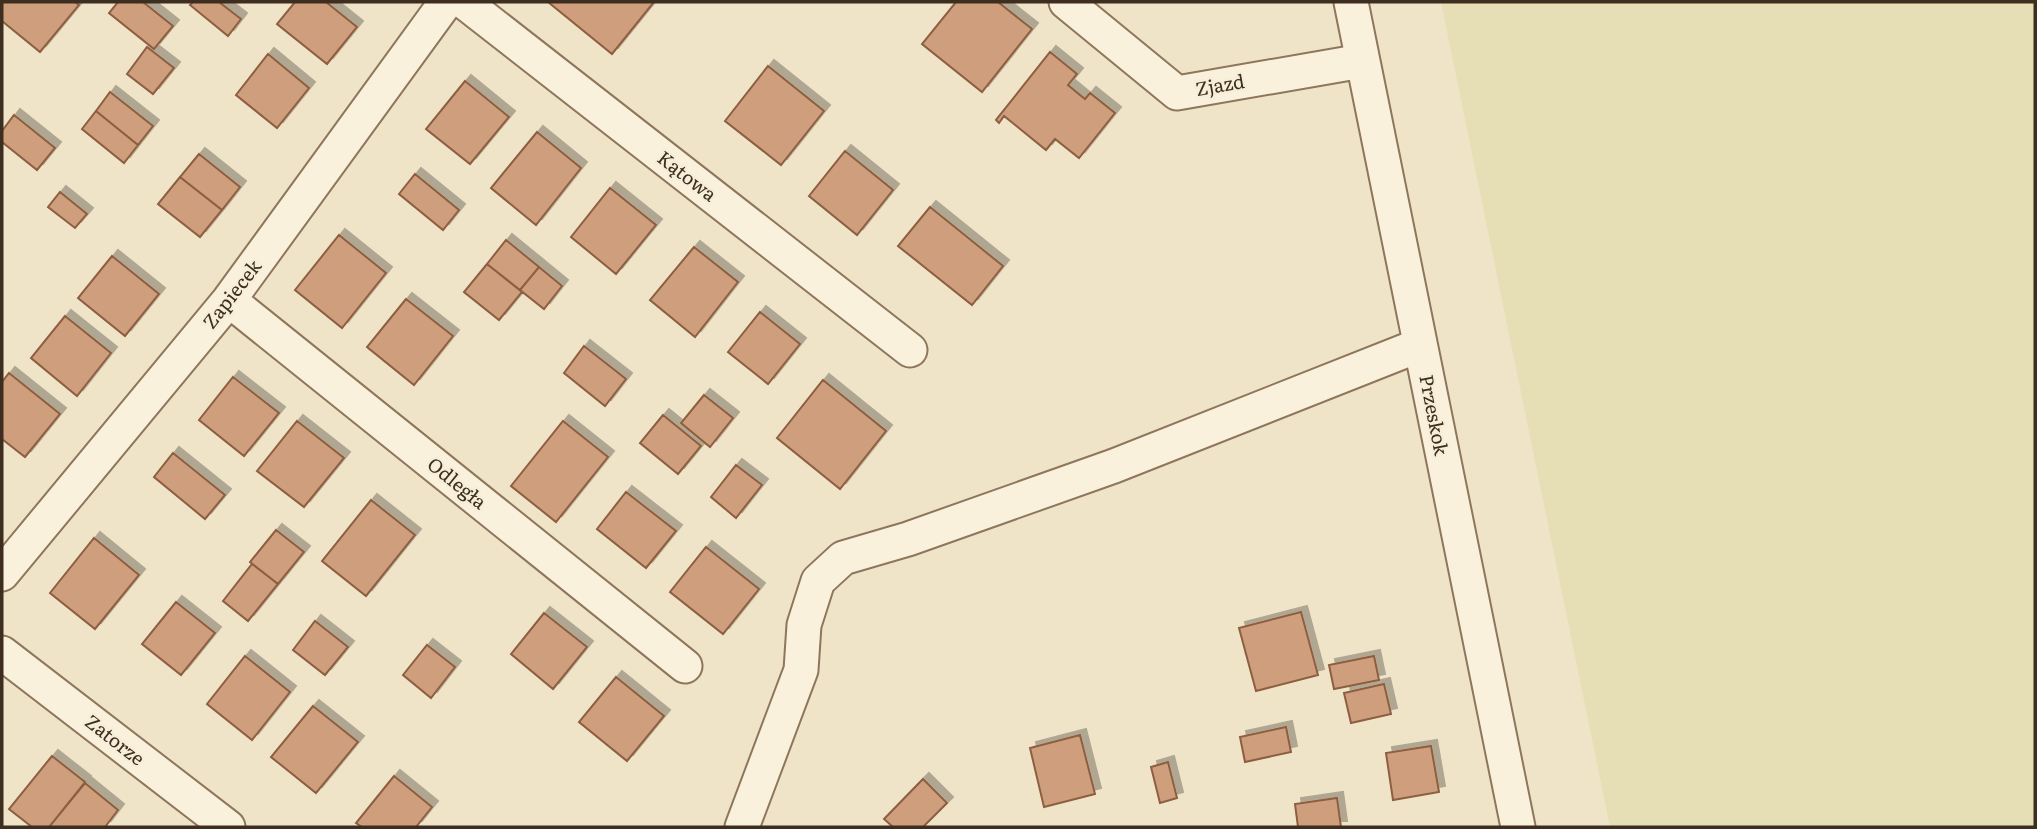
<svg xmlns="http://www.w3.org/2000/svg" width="2037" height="829" viewBox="0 0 2037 829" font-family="Literata,serif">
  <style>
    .farmland { fill: #e6deb5 }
    .building { fill: #cf9f7d; stroke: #8d5f41; stroke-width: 2; filter: url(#shadow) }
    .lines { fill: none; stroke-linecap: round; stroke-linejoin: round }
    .minor-casing { stroke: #8d765c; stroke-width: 37 }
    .minor { stroke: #faf1dc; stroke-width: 33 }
    .labels { text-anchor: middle; stroke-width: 5; stroke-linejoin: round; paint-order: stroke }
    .street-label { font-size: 19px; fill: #3d2e20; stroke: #f7eed8 }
  </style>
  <defs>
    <filter id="shadow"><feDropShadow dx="6" dy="-6" stdDeviation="0" flood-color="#0004"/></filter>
  </defs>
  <rect width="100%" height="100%" fill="#f0e4c8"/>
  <path class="farmland" d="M1441,2H2035V827H1610Z"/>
  <path class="building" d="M2,2H75L79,5L40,52L2,21Z
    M118,2H143L173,26L154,49L109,13Z
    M193,2H219L241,19L228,36L190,5Z
    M295,2H326L357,27L327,64L277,24Z
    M548,2H654L612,54Z
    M956,2H998L1032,29L982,92L922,44Z
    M147,47L174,68L153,94L127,74Z
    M1050,52L1077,74L1068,85L1085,99L1090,93L1115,113L1079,158L1055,139L1046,150L1004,116L999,123L996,120Z
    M268,54L309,88L277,128L236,95Z
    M768,66L824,111L781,165L725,121Z
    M465,81L509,117L470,164L426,129Z
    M110,92L153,126L138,145L96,111Z
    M96,111L138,145L124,163L82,129Z
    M14,115L55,148L37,170L2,142V131Z
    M537,132L581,168L536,225L491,188Z
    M845,151L893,190L857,235L809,196Z
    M199,154L240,187L222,210L180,177Z
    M415,174L459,210L443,230L399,194Z
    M180,177L222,210L200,237L158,204Z
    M610,188L656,225L616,274L571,237Z
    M60,192L87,214L75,228L48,207Z
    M930,207L1003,266L972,305L898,246Z
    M339,235L386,273L342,328L295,290Z
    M506,240L539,267L520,290L487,264Z
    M694,247L738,282L695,337L650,300Z
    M112,256L159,294L125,336L78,298Z
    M487,264L522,292L499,320L464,292Z
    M539,267L562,286L544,309L520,290Z
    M406,299L453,336L414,385L367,347Z
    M760,312L800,344L768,384L728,352Z
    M65,316L111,353L77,396L31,358Z
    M584,346L626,379L605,406L564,373Z
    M9,373L60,414L25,457L2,439V382Z
    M233,377L279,413L244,456L199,420Z
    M823,380L886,431L840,489L777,438Z
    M704,395L733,418L710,447L681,423Z
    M663,415L701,446L678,474L640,443Z
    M297,421L344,458L304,507L257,471Z
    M563,421L608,457L556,522L511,486Z
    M173,453L225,495L205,519L154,477Z
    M736,465L762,485L736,518L711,497Z
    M626,492L676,531L646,568L597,529Z
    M371,500L415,535L366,596L322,561Z
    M276,530L304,552L278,584L250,562Z
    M94,538L139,575L95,629L50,593Z
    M706,547L759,589L723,634L670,592Z
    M252,564L278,584L248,621L223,601Z
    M176,602L215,633L181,675L142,644Z
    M1301,612L1318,675L1256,691L1239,628Z
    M544,613L587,647L553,689L511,654Z
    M315,621L348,647L325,675L293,650Z
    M427,645L455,667L431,698L403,675Z
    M245,656L290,692L252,740L207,704Z
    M1374,656L1379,680L1334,689L1329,665Z
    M616,677L664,716L627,761L579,722Z
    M1384,684L1391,714L1351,723L1344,693Z
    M313,706L358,742L316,793L271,757Z
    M1286,727L1291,752L1245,762L1240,737Z
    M1080,735L1095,794L1044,807L1030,748Z
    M1431,746L1439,792L1393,800L1386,753Z
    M52,756L85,782L49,827H32L9,809Z
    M1168,762L1177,798L1160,803L1151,767Z
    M394,776L432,807L416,827H362L356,823Z
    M923,779L947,803L923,827H893L884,819Z
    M85,783L118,810L105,827H49Z
    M1337,798L1341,827H1298L1295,804Z"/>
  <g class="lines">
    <g class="minor-casing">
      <path id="minor" d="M464,2L910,350
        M1066,2L1177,93L1362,61
        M1351,2L1518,827
        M229,300L685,666
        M2,574L229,300L446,2
        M2,653L228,827
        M742,827L801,670L804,625L818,581L843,558L908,539L1114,466L1420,345"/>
    </g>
    <use href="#minor" class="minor"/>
  </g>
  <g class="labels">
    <g class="street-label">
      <text transform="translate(1220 85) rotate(-10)" y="7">Zjazd</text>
      <text transform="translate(687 176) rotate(38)" y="7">Kątowa</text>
      <text transform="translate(232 294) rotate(-52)" y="7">Zapiecek</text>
      <text transform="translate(1434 415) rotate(79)" y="7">Przeskok</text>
      <text transform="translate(457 483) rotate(39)" y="7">Odległa</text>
      <text transform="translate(115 740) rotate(38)" y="7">Zatorze</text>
    </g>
  </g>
  <rect width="2037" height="829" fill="none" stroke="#3d2e20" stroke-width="7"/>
</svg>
